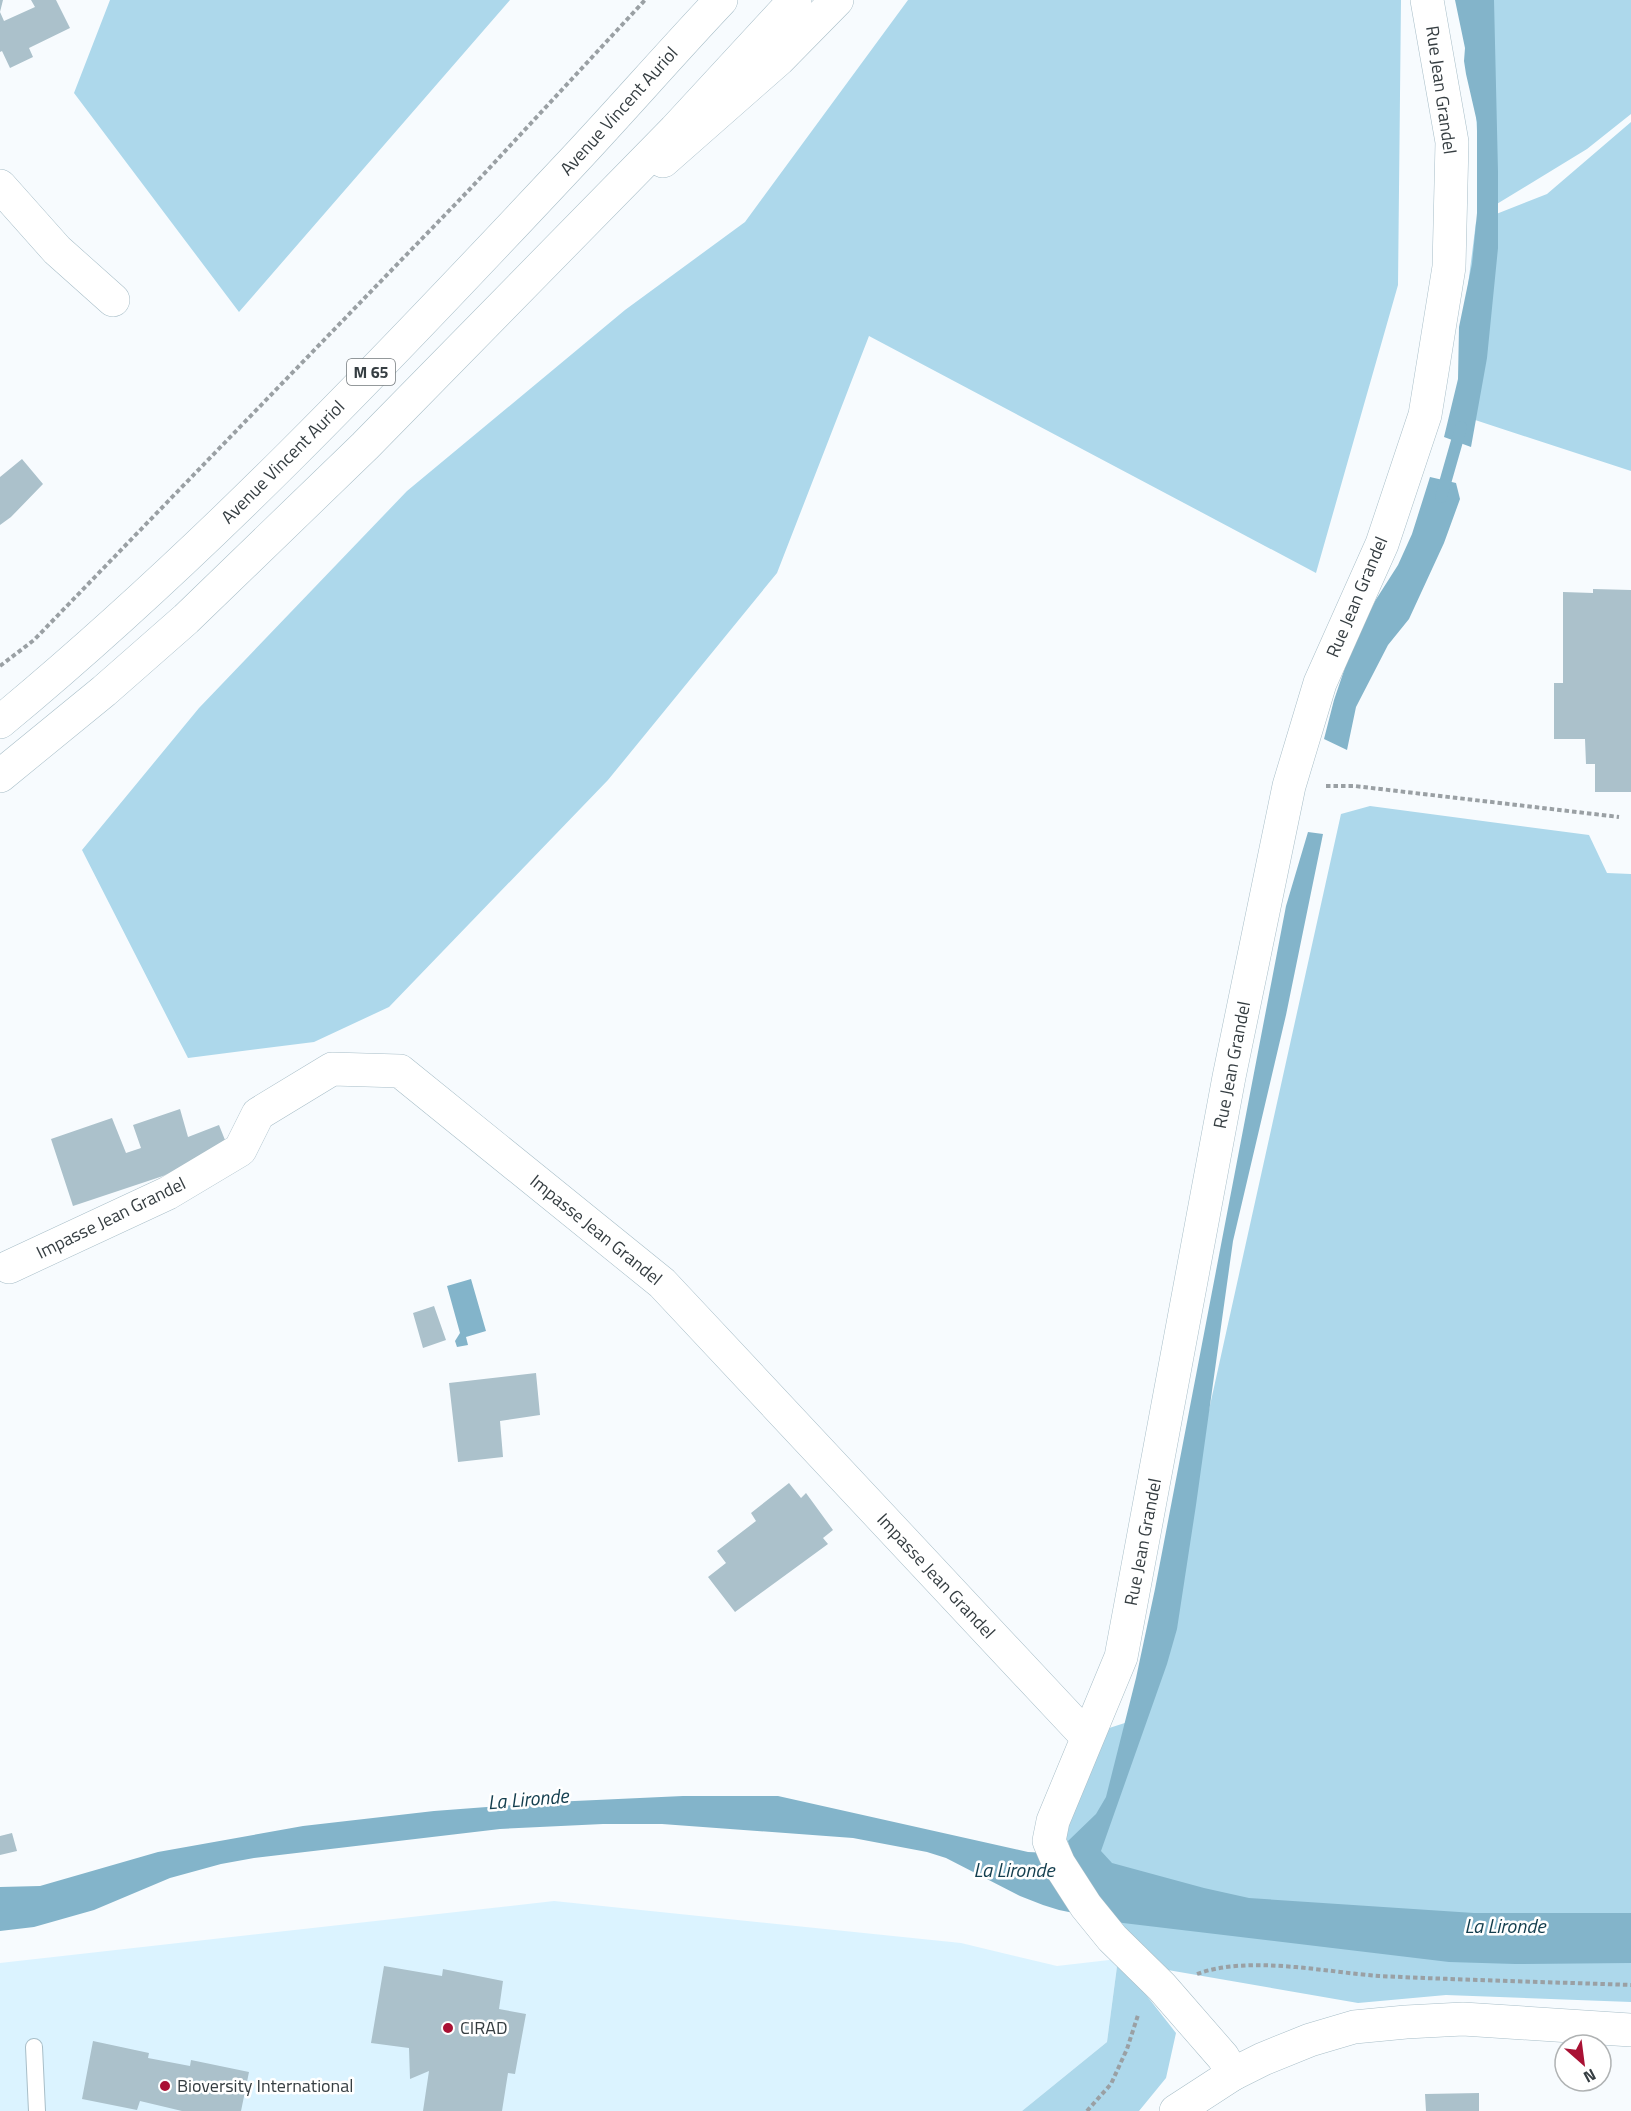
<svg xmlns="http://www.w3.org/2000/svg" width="1631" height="2111" viewBox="0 0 1631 2111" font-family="'Titillium Web',sans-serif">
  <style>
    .built { fill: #dbf3ff }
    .green { fill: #add8eb }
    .water { fill: #83b4ca }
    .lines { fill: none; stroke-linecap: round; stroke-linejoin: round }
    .stream { stroke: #83b4ca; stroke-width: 12 }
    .building { fill: #abc1cb }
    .lane-casing { stroke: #a8bec8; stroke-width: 18 }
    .street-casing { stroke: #a8bec8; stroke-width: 34 }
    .secondary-casing { stroke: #a8bec8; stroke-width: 34 }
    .primary-casing { stroke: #a8bec8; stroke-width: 34 }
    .path { stroke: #9aa0a4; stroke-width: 4; stroke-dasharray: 4.5 3; stroke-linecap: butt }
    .lane { stroke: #fff; stroke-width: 16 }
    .street { stroke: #fff; stroke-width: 33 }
    .secondary { stroke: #fff; stroke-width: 33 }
    .primary { stroke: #fff; stroke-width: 33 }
    .poi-dot { fill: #a91134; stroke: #fff; stroke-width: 2 }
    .labels { text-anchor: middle; stroke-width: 5; stroke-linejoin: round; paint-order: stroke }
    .shield { fill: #fff; stroke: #72787b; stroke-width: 1.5 }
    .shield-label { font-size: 16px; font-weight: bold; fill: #363e42 }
    .street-label { font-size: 18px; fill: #363e42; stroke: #fff }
    .poi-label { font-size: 18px; fill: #363e42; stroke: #fff; text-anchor: start }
    .water-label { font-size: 20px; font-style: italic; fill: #133e4e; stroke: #fff }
  </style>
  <rect width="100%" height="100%" fill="#f7fbfe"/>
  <path class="built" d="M554,1901L961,1943L1057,1966L1118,1959L1107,2042L1022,2111H0V1963Z"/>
  <path class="green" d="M110,0H510L239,312L74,93Z
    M908,0H1401L1398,285L1316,573L869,336L777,573L608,780L389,1007L314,1042L188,1058L82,850L199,708L407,491L625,310L745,222Z
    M1469,0H1631V114L1587,149L1482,213Z
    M1631,122V471L1466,417L1467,293L1476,222L1547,194Z
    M1370,806L1589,835L1607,873L1631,874V2002L1446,1995L1358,2003L1162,1969L1125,1937L1065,1841L1071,1810L1103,1730L1131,1721L1193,1482L1341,814Z
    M1118,1959L1176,2033L1166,2078L1139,2111H1022L1107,2042Z"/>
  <path class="water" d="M1455,0H1494L1498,172V248L1487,358L1471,447L1444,437L1458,379L1459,327L1472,264L1477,213V122L1466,74L1464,61L1465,48Z
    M1430,477L1456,483L1460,499L1444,543L1409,619L1388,645L1356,707L1347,750L1324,739L1334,700L1352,647L1375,601L1398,565L1412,534Z
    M1308,832L1323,834L1286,1015L1233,1241L1196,1505L1177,1629L1167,1664L1101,1851L1112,1863L1204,1888L1249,1898L1474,1913H1631V1963L1515,1964L1449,1962L1123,1923L1059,1910L1043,1905L1020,1896L946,1858L927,1852L853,1838L662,1824H603L500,1829L254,1858L221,1864L170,1878L94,1910L34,1927L0,1931V1887L40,1886L158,1852L303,1826L434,1811L553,1802L683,1796H778L1028,1852L1072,1854L1068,1841L1096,1814L1106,1797L1136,1678L1155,1589L1286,906Z
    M471,1279L486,1331L466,1337L468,1345L457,1347L455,1341L460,1333L447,1286Z"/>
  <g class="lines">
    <path class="stream" d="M1441,497L1461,427"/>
  </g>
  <path class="building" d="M0,0H3L0,12L4,21L35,7L31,0H56L70,28L29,48L33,57L10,68L2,51L0,52Z
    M22,459L43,484L11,517L0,525V477Z
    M1593,589L1631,590V792H1595V764H1586L1585,739H1554V683H1563V592L1593,593Z
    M180,1109L188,1137L219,1125L227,1145L214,1153L163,1176L73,1206L51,1139L112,1118L126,1153L141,1148L133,1125Z
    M434,1306L446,1340L423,1348L413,1313Z
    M536,1373L540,1415L500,1421L503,1457L458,1462L449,1383Z
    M789,1483L801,1498L806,1493L833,1530L823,1538L828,1544L735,1612L708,1577L726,1563L717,1551L756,1521L751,1513Z
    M12,1833L17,1851L0,1855V1836Z
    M384,1966L442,1976L443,1969L503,1981L499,2009L526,2014L515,2074L508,2073L502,2111H423L429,2071L410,2079L409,2048L371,2043Z
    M93,2041L149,2053L148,2058L190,2066L191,2060L249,2072L241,2111H182L140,2101L137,2110L82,2099Z
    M1479,2093V2111H1426L1425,2094Z"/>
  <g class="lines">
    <g class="lane-casing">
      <path id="lane" d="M34,2047L37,2111"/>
    </g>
    <g class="street-casing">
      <path id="street" d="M663,161L779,59L837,0
        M0,186L57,250L113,300
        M9,1267L168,1193L240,1150L258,1114L332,1069L400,1071L662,1283L1087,1737
        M1233,2074L1223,2057L1162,1987L1112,1938L1086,1906L1059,1864L1049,1841L1053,1821L1121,1657L1229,1077L1289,786L1320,683L1382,544L1425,415L1449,267L1452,142L1427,0"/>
    </g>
    <g class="secondary-casing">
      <path id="secondary" d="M1176,2111L1233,2074L1263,2059L1310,2040L1354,2027L1406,2022L1463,2019L1631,2030"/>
    </g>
    <g class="primary-casing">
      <path id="primary" d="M0,722C203,554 385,362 565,170C618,114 668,56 721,0
        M0,776L104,691L186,619L365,446L675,130L795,0"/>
    </g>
    <path class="path" d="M0,666L34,640L469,190L645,0
      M1326,786H1355L1619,817
      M1197,1974C1248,1955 1325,1972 1379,1976C1463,1980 1547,1982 1631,1985
      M1087,2111L1111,2084L1127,2049L1138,2015"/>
    <use href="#lane" class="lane"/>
    <use href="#street" class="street"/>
    <use href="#secondary" class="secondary"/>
    <use href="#primary" class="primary"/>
  </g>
  <g class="poi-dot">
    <circle cx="448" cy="2028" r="6"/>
    <circle cx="165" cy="2086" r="6"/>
  </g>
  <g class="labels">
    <rect class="shield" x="347" y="359" width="48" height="26" rx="4.5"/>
    <g class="shield-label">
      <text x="371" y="378">M 65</text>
    </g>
    <g class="street-label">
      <text transform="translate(1441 90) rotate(82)" y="6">Rue Jean Grandel</text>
      <text transform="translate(619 111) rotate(-48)" y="6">Avenue Vincent Auriol</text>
      <text transform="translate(283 462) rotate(-45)" y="6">Avenue Vincent Auriol</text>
      <text transform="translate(1357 597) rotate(-67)" y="6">Rue Jean Grandel</text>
      <text transform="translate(1232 1065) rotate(-79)" y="6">Rue Jean Grandel</text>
      <text transform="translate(111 1218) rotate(-26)" y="6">Impasse Jean Grandel</text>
      <text transform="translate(596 1230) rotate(39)" y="6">Impasse Jean Grandel</text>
      <text transform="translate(1143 1542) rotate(-79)" y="6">Rue Jean Grandel</text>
      <text transform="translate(936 1576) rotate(47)" y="6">Impasse Jean Grandel</text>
    </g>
    <g class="poi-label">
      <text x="460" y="2034">CIRAD</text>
      <text x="177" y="2092">Bioversity International</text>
    </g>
    <g class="water-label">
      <text transform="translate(528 1799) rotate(-5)" y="7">La Lironde</text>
      <text x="1014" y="1877">La Lironde</text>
      <text x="1505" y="1933">La Lironde</text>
    </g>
  </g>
  <g transform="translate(1583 2063) rotate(152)"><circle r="28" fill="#ffffff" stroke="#afb2b3" stroke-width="1.5"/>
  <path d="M0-4.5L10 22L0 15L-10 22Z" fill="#a91134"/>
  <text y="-9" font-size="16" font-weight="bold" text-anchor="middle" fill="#363e42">N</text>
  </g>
</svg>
